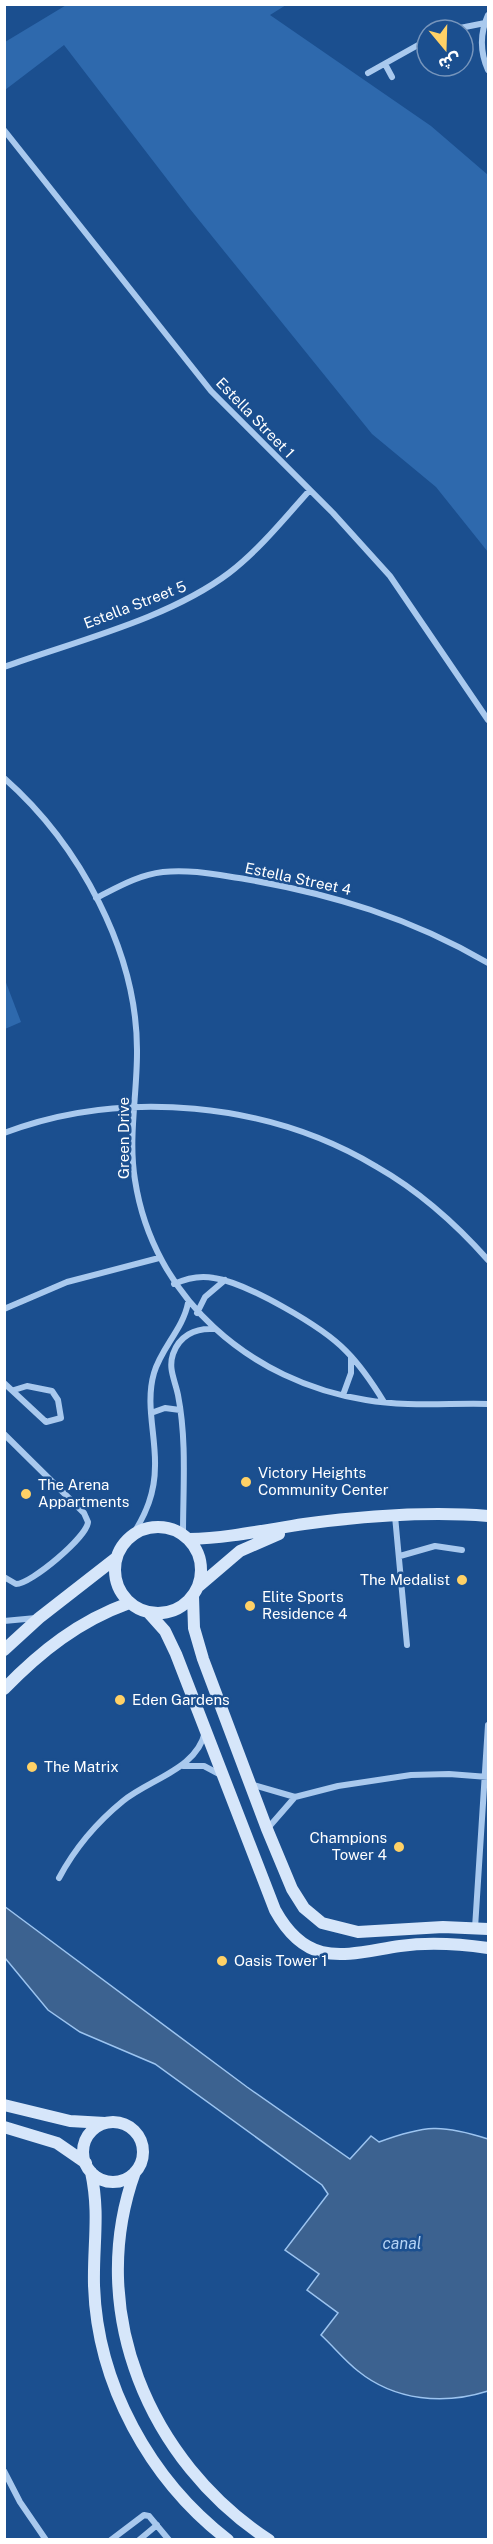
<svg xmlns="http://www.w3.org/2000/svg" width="493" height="2544" viewBox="0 0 493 2544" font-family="'Public Sans','Noto Sans Arabic',sans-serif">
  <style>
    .green { fill: #2e69ad }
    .water { fill: #3c6290; stroke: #9cc4f0; stroke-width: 1.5 }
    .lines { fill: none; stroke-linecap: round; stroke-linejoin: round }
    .street { stroke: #a9c9ee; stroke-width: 6 }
    .secondary { stroke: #d6e6fa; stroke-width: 12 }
    .poi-dot { fill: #ffd166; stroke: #1b4f8f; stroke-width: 2 }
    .labels { text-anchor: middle; stroke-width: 5; stroke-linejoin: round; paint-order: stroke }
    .street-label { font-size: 15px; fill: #fff; stroke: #1b4f8f }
    .poi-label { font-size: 15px; fill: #fff; stroke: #1b4f8f; text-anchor: start }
    .water-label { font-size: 16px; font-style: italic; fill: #b5d3f5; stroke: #1b4f8f }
  </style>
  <rect width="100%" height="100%" fill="#1b4f8f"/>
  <path class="green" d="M68,4L286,5L270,15L431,126L488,175V552L436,487L372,434L190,209L64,45L5,90V42Z
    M5,980L21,1022L5,1029H4Z"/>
  <path class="water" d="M4,1906L247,2087L350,2159L371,2136L379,2142C425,2125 442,2124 488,2139V2391C444,2405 395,2401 358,2371C344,2360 334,2347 321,2335L338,2313L307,2290L319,2274L285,2250L328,2194L322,2185L155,2064L80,2032L48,2010L5,1958Z"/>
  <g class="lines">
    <path class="street" d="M488,15C480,33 480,52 488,70
      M450,30L485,23
      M385,64L392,77
      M368,73L427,40
      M4,130L211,391L333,513L390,576L488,720
      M4,667C76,641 168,619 229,573C259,550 284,519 309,491
      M4,778C79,844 138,952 137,1053C137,1095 128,1139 135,1180C153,1298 251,1382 366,1400C406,1407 448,1403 488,1404
      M96,898C118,887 138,875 163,872C191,869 218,875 245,879C332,894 411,918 488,963
      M4,1133C123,1088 269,1102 377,1167C419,1191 456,1224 488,1260
      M174,1284C187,1278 200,1275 214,1278C247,1283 322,1326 346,1351C361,1366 373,1384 384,1402
      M4,1309L67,1282L159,1258
      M197,1313L205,1297L225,1280
      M4,1383L46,1422L61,1418L58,1400L52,1391L27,1386L14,1390
      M343,1395L351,1373V1357
      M151,1413L165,1408L180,1410
      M4,1434L84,1513L88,1522C87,1537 31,1584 16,1584L4,1577
      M395,1516L407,1645
      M183,1534C183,1488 187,1441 178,1395C175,1380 168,1369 173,1354C179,1336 195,1328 213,1329
      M132,1536C146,1514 155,1493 155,1466C156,1435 145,1404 154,1373C161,1348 183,1329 188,1303
      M400,1556L435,1546L462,1550
      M4,1621L36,1618
      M183,1766H204L221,1775
      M250,1784L295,1797L338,1786L411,1775L449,1774L488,1777
      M268,1828L295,1797
      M59,1878C75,1848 96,1823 123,1801C150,1779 197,1769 205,1732
      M475,1928L488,1725
      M4,2471L20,2502L46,2540
      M111,2540L144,2515L149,2516L169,2540
      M139,2540L157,2525"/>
    <path class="secondary" d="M115 1570a43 43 0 1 1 86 0a43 43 0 1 1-86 0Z
      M189,1539C228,1538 265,1530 304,1524C364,1516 427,1511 488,1516
      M199,1586L240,1551L279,1534
      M193,1596L194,1628L203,1659L267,1829L292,1889L304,1908L322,1923L358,1932L443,1927L488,1929
      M148,1612L165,1631L176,1654L275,1910C308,1970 346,1954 400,1946C429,1942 460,1944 488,1948
      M4,1650L39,1618L116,1558
      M4,1689C41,1651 79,1621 129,1603
      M4,2105L70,2121L105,2123
      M83 2152a30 30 0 1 1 60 0a30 30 0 1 1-60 0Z
      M4,2127L57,2143L86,2163
      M91,2172C100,2214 93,2244 94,2285C97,2384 150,2480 228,2540
      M135,2172C85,2310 149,2462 269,2540"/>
  </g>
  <g class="poi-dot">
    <circle cx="246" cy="1482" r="6"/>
    <circle cx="26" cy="1494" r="6"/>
    <circle cx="462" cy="1580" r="6"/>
    <circle cx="250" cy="1606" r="6"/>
    <circle cx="120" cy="1700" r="6"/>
    <circle cx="32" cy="1767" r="6"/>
    <circle cx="399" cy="1847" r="6"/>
    <circle cx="222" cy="1961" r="6"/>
  </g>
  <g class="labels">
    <g class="street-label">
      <text transform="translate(255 418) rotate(46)" y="5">Estella Street 1</text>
      <text transform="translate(135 605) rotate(-21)" y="5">Estella Street 5</text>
      <text transform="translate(298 879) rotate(12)" y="5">Estella Street 4</text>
      <text transform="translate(124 1138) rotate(-90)" y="5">Green Drive</text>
    </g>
    <g class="poi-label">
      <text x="258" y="1478">Victory Heights<tspan x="258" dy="17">Community Center</tspan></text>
      <text x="38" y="1490">The Arena<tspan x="38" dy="17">Appartments</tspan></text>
      <text x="450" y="1585" text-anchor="end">The Medalist</text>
      <text x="262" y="1602">Elite Sports<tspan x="262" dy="17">Residence 4</tspan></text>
      <text x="132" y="1705">Eden Gardens</text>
      <text x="44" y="1772">The Matrix</text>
      <text x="387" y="1843" text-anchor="end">Champions<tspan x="387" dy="17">Tower 4</tspan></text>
      <text x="234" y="1966">Oasis Tower 1</text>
    </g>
    <g class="water-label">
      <text x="402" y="2249">canal</text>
    </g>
  </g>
  <rect width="493" height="2544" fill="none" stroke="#ffffff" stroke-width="12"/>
  <g transform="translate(445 48) rotate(161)"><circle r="28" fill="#1b4f8f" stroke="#7695bc" stroke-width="1.5"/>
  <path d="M0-4.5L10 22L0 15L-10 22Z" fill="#ffd166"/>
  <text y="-9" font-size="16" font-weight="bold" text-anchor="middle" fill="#ffffff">ش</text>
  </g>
</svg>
